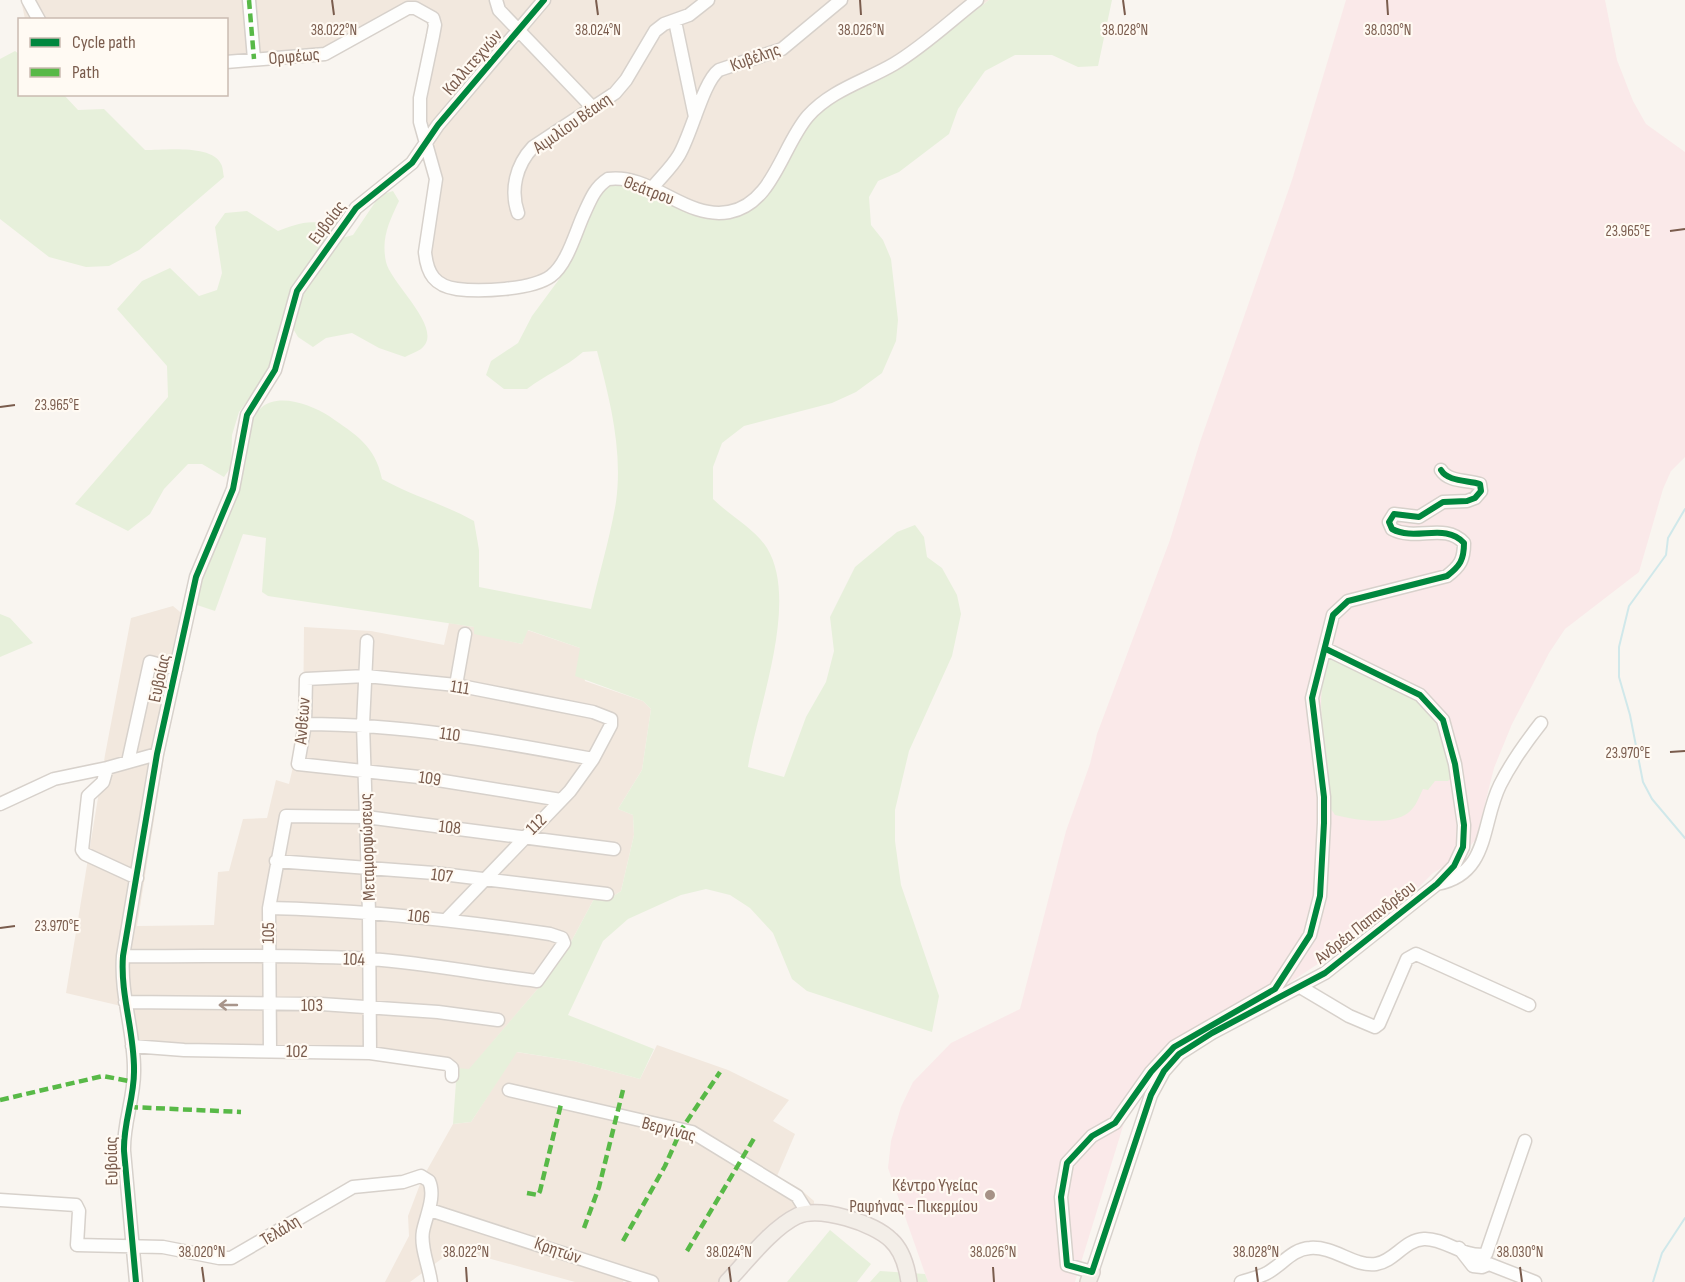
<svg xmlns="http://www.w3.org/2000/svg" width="1685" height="1282" viewBox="0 0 1685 1282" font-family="'Sofia Sans Condensed',sans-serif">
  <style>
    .residential { fill: #f2e8de }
    .medical { fill: #fae9e9 }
    .green { fill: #e7f0db }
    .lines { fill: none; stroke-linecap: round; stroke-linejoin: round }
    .stream { stroke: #d0e8ea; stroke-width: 2 }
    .minor-casing { stroke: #d7d1cb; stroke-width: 15 }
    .major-casing { stroke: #dad1cc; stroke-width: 18 }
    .minor { stroke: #fefefd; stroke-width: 12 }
    .major { stroke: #f3eee8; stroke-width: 15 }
    .quiet { stroke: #58b947; stroke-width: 4.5; stroke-dasharray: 9 4.5; stroke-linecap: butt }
    .cycleway-casing { stroke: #fffaf3; stroke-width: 10 }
    .cycleway { stroke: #00873e; stroke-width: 6 }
    .oneway { stroke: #a8958b }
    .ticks { fill: none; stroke: #7a5c4d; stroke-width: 2 }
    .poi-dot { fill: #a69286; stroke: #fffaf3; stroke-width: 2 }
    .labels { text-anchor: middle; stroke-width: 4.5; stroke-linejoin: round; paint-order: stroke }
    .street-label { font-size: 18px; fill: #7a5c4d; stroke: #fffaf3 }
    .poi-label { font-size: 18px; fill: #7a5c4d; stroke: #fffaf3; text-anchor: end }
    .ticks-label { font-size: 15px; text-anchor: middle; fill: #7a5c4d; stroke: #fffaf3; stroke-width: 4.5; stroke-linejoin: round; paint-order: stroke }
  </style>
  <rect width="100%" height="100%" fill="#f9f5f0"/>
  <path class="residential" d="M21,0H989L909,60L766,196L742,214L716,219L691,210L598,193L560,278L503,293H457L434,288L426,278L420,258L431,185L415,111L418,73L430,27L426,19L414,12L405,13L338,54L324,58L227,69L226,20L25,19Z
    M173,606L192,622L164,757L137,926L214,925L218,872L229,871L243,819L267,818L276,780L289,784L303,724L304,627L371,631L444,645L449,623L474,627V633L522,644L527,630L580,648L585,681L643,701L651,709L642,770L618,809L633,815L634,835L621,891L609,899L595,897L571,942L541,985L469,1070L370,1056L128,1049L121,1006L66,993L105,755L131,618Z
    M657,1045L728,1070L789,1100L773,1121L795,1134L777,1176L799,1188L814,1201V1216L794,1223L732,1282H641L625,1277L623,1282H575L455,1249L410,1282H385L409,1236L408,1216L422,1179L453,1124L471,1122L516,1052L574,1061L640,1079Z"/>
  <path class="medical" d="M1346,0H1605L1617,60L1633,101L1646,124L1685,152V457L1671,471L1663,489L1639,572L1565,629L1549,653L1512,724L1494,768L1476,839L1462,856L1433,873L1400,906L1375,926L1152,1074L1124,1123L1075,1282H928L888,1168L891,1141L901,1107L913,1082L951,1043L1020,1009L1066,831L1090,764L1097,734L1170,540L1200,442L1292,180Z"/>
  <path class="green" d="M989,0H1112L1098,66L1078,67L1052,55H1015L985,71L958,109L949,134L899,172L878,181L869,197L871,225L883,240L891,259L898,320L896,341L882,373L856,392L832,403L744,426L722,443L713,467V499C729,515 755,529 767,548C800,602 757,709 748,767L784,777L806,717L826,682L834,651L830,617L855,567L897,532L915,525L924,537L927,557L942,568L957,595L961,614L952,656L909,751L895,810V841L901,885L939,996L932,1032L807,991L792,979L773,933L750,908L730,895L706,889L681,895L628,919L603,941L568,1015L654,1049L640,1079L574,1061L517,1052L471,1122L453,1124L457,1068L469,1069L541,985L571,942L595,897L609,899L621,891L634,835L633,815L618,809L642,770L651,709L643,701L575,676L580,648L528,630L522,644L474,634V627L268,596L262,592L266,538L243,534L215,611L194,604C198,591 200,577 205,565C220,531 237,500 245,464C249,447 247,420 261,408C278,392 312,405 329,416C356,435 375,445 382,479C412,496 444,504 474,521L479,550V587L591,609C599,574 610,538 616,502C623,451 610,400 597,351L583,352C566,367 545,375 527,389H504L486,375L491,361L518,343L532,316L560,278L598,193C640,158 694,238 743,214C780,196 785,146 812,119C839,91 876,81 909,61C937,43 963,20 989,0Z
    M15,51L19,54L20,94L64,95L78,110L104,109L145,150C164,150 212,144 221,164C223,167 223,173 224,177L139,250L109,266L86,267L49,257L0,219V59Z
    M393,191L399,201C389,222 381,238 386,262C391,284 446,330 421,349C417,352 410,354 405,357L379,348L352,333L326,338L313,347L298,337L292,327L300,294L338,239L353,235L380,195Z
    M247,211L278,231C295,225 318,215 333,231L294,283L272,361L264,378L239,412L232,435L231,467L224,477L202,464H188L164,489L150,514L128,531L75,504L168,397L167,366L117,309L142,281L170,268L199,296L217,290L222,273L215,227L225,213Z
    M0,614L10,618L33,643L0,657Z
    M1331,655L1417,697L1442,722L1453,776L1448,781H1435L1428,790L1423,789C1419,797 1416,807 1408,813C1390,826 1355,820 1335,815L1331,809C1330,795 1330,781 1328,767C1323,727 1314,694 1331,655Z
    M830,1230L871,1264L857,1282H787Z
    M880,1271L925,1274L928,1282H870Z"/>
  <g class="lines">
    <path class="stream" d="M1685,509L1668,538L1666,555L1629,606L1619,647V677L1630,715L1643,782L1652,799L1685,838
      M1653,1282L1662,1253L1685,1218"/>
    <g class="minor-casing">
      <path id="minor" d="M28,0L39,20
        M249,0L254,59
        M496,0L499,10L593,108
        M675,21L695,117
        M226,62L325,54L408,8H415L433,18L435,25L433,36L420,98V122L436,179L425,252C427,274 435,286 457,289C479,292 532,290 551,276C567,264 575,234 583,216C590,201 594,188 608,179C651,173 685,220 729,212C773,204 782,146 808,116C831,90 865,81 894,64C924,46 950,21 977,0
        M652,188C661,177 672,167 679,155C692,133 703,82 719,70L782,49L841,0
        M518,213C510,190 516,165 533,147L615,93L626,80L655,31L664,24L689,15L708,0
        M367,641L363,724L369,912L370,1053
        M1326,649L1420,695L1443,720L1455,764L1464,825L1463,847L1454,866L1437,884L1325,973L1212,1033L1179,1054L1164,1071L1151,1095L1092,1272L1067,1265L1061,1197L1067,1163L1092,1136L1115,1123L1151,1072L1174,1047L1275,989L1310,935L1320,896L1324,823V797L1312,698L1333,615L1348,601L1447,576C1460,566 1464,560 1464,543C1445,522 1416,542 1392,529L1389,522L1394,514L1419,517L1443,502L1467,501L1475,498L1481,491L1480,484C1468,480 1448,482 1441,470
        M456,685L465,634
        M305,724C403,724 497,741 593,759
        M128,762L150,662L176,669
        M107,768L103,782L88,796L82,850L85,854L137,878
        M0,804L54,779L107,768L157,754
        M276,861L434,873L607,894
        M1437,884C1490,874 1481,823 1500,785C1511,763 1526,742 1541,723
        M447,919L570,791L593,759L611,725V719L593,712L456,685L366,676L306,679L305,724L298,764L419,777L561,800
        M123,956C205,957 287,954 370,959C426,963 481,974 537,981L564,943L562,938L550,934C456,920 363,910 269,908
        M1302,988L1349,1016L1375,1027L1379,1024L1407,959L1416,954L1529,1005
        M125,1002L321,1004L438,1012L498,1020
        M132,1046L184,1050L370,1053L447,1064L452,1068V1076
        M270,1051L269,908L286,816L366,817L614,849
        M509,1090L692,1132L797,1196L807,1212
        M0,1200L76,1205L79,1211L77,1245L163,1247L219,1258H231L353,1187L403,1182L421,1176L429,1181C436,1196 426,1216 423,1231C420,1247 429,1266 431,1282
        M430,1210L652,1282
        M1459,1248L1473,1266L1482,1267L1489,1264L1535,1282
        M136,1282L124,1151C123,1124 134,1099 134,1072C135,1033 120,996 123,956L157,754L196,577L233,489L247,415L275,370L297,291L356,208L412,163L438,125L544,0
        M1241,1282C1250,1279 1260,1277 1267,1273C1282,1265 1292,1249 1310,1248C1334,1246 1354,1267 1376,1264C1395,1261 1404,1240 1424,1239C1445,1238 1465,1259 1486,1254L1525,1141"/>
    </g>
    <g class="major-casing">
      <path id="major" d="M727,1282C746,1262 772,1228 797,1216C820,1206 874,1223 891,1240C902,1250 907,1268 909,1282
        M1088,1282L1092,1272"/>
    </g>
    <use href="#minor" class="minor"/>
    <use href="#major" class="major"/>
    <path class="quiet" d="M249,0L254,59
      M0,1100L103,1076L134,1082
      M129,1107L241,1112
      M527,1193L538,1195L540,1191L561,1104
      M584,1228L599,1187L623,1090
      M623,1241L665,1166L681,1130L720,1072
      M687,1251L756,1135"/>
    <g class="cycleway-casing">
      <path id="cycleway" d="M1326,649L1420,695L1443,720L1455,764L1464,825L1463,847L1454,866L1437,884L1325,973L1212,1033L1179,1054L1164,1071L1151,1095L1092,1272L1067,1265L1061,1197L1067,1163L1092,1136L1115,1123L1151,1072L1174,1047L1275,989L1310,935L1320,896L1324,823V797L1312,698L1333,615L1348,601L1447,576C1460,566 1464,560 1464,543C1445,522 1416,542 1392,529L1389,522L1394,514L1419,517L1443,502L1467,501L1475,498L1481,491L1480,484C1468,480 1448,482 1441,470
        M136,1282L124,1151C123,1124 134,1099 134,1072C135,1033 120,996 123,956L157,754L196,577L233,489L247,415L275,370L297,291L356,208L412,163L438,125L544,0"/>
    </g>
    <use href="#cycleway" class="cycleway"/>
  </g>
  <defs><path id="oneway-shaft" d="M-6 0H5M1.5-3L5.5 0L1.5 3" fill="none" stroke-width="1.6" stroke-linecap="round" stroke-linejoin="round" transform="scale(1.5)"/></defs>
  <use class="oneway" href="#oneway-shaft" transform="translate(228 1005) rotate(-180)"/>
  <path class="ticks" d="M332,0L334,15M596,0L598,15M860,0L861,15M1123,0L1125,15M1387,0L1388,15M1670,231L1685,229M0,407L15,405M1670,752L1685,751M0,928L15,926M202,1267L204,1282M466,1267L467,1282M729,1267L731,1282M993,1267L994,1282M1256,1267L1258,1282M1520,1267L1522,1282"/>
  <circle class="poi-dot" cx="990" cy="1195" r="6"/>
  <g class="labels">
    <g class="street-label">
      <text transform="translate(294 56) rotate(-5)" y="6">Ορφέως</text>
      <text transform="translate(755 57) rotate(-20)" y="6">Κυβέλης</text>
      <text transform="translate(472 62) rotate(-49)" y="6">Καλλιτεχνών</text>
      <text transform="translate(572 123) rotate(-35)" y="6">Αιμιλίου Βέακη</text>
      <text transform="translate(649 190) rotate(21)" y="6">Θεάτρου</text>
      <text transform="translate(327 222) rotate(-53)" y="6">Ευβοίας</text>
      <text transform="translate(159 678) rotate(-78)" y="6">Ευβοίας</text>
      <text transform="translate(460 687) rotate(9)" y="6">111</text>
      <text transform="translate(302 721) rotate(-86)" y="6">Ανθέων</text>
      <text transform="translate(450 734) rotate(8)" y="6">110</text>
      <text transform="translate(430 778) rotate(8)" y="6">109</text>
      <text transform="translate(536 824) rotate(-45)" y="6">112</text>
      <text transform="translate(450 827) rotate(6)" y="6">108</text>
      <text transform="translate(367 847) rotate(-92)" y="6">Μεταμορφώσεως</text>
      <text transform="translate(442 875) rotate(7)" y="6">107</text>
      <text transform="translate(419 916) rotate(6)" y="6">106</text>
      <text transform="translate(1365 922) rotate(-38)" y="6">Ανδρέα Παπανδρέου</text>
      <text transform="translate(268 933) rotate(-89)" y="6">105</text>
      <text transform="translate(354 959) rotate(2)" y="6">104</text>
      <text x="312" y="1011">103</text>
      <text transform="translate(297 1051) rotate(1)" y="6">102</text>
      <text transform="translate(669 1129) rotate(15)" y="6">Βεργίνας</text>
      <text transform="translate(111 1161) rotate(-91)" y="6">Ευβοίας</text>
      <text transform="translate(280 1230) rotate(-31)" y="6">Τελάλη</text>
      <text transform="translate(558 1250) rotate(19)" y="6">Κρητών</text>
    </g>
    <g class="poi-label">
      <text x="978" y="1191">Κέντρο Υγείας<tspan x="978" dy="21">Ραφήνας - Πικερμίου</tspan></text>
    </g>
  </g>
  <g class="ticks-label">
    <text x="334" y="35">38.022°N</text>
    <text x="598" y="35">38.024°N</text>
    <text x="861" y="35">38.026°N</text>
    <text x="1125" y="35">38.028°N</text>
    <text x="1388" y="35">38.030°N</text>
    <text x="1628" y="236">23.965°E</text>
    <text x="57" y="410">23.965°E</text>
    <text x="1628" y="758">23.970°E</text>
    <text x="57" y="931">23.970°E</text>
    <text x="202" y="1257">38.020°N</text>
    <text x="466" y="1257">38.022°N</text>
    <text x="729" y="1257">38.024°N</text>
    <text x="993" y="1257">38.026°N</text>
    <text x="1256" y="1257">38.028°N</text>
    <text x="1520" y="1257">38.030°N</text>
  </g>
  <rect x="18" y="18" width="210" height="78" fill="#fffaf3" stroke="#cabbb1" stroke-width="1.5"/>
  <rect x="30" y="38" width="30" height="9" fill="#00873e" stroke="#cabbb1" stroke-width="1.5"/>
  <text x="72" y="48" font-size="18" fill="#7a5c4d">Cycle path</text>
  <rect x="30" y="68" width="30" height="9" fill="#58b947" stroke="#cabbb1" stroke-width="1.5"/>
  <text x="72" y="78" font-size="18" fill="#7a5c4d">Path</text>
</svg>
